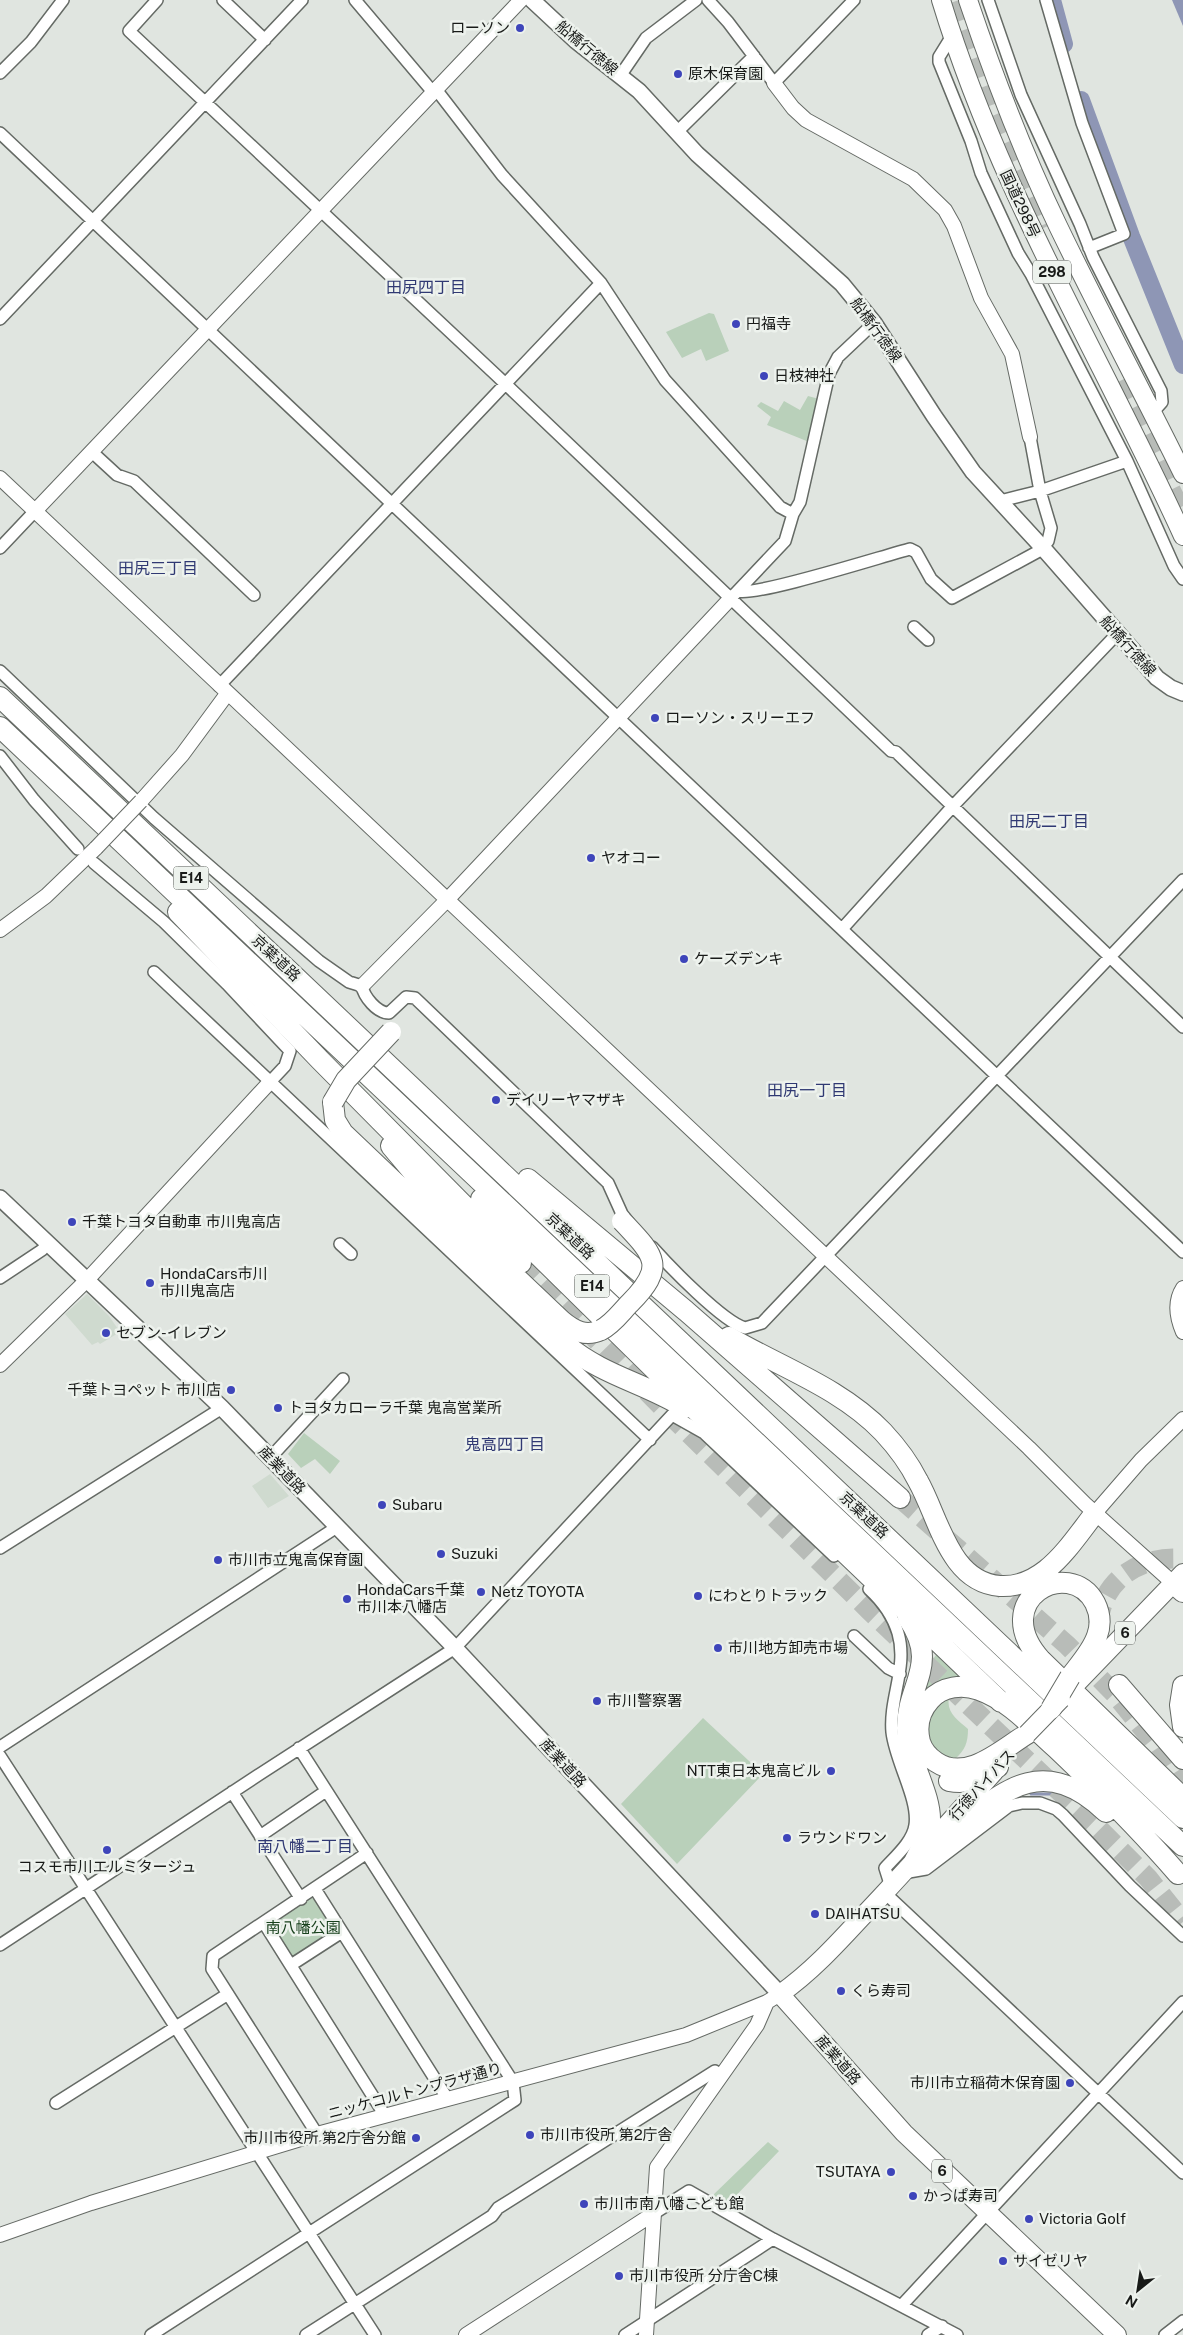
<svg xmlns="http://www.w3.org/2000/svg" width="1183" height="2335" viewBox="0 0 1183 2335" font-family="'Public Sans','Noto Sans JP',sans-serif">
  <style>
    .built { fill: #cfdacf }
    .green { fill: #b9d0ba }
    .water { fill: #8e96b5 }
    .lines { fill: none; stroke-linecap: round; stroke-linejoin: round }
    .stream { stroke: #8e96b5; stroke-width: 3 }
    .river { stroke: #8e96b5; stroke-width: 18 }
    .motorway-tunnel { stroke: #b8bcb8; stroke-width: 20; stroke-dasharray: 20 10; stroke-linecap: butt }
    .minor-casing { stroke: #656a65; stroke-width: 14 }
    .tertiary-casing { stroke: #656a65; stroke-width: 16 }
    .secondary-casing { stroke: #656a65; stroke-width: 18 }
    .primary-casing { stroke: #656a65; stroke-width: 20 }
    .trunk-casing { stroke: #656a65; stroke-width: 20 }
    .motorway-casing { stroke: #656a65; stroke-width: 22 }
    .minor { stroke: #fff; stroke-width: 11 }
    .tertiary { stroke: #fff; stroke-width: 14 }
    .secondary { stroke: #fff; stroke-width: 15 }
    .primary { stroke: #fff; stroke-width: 18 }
    .trunk { stroke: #fff; stroke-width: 18 }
    .motorway { stroke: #fff; stroke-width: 20 }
    .tertiary-bridge-casing { stroke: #656a65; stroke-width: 16; stroke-linecap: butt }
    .primary-bridge-casing { stroke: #656a65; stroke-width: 20; stroke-linecap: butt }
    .motorway-bridge-casing { stroke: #656a65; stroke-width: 22; stroke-linecap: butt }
    .tertiary-bridge { stroke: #fff; stroke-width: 14 }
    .primary-bridge { stroke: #fff; stroke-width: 18 }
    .motorway-bridge { stroke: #fff; stroke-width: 20 }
    .poi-dot { fill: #3e45ba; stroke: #edf2ed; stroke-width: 2 }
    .labels { text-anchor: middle; stroke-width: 5; stroke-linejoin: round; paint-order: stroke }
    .shield { fill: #edf2ed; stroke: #585b58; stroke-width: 1 }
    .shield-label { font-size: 14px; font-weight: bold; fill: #181a18 }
    .poi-label { font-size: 15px; fill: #181a18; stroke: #edf2ed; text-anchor: start }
    .street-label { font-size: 15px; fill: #181a18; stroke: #edf2ed }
    .park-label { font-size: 15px; fill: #18411d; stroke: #edf2ed }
    .neighbourhood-label { font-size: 16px; fill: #303973; stroke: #edf2ed }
  </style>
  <rect width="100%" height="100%" fill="#e0e5e0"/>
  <path class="built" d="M87,1294L109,1316L120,1332L100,1344L98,1342L92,1345L65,1314Z
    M270,1474L289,1496L268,1508L252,1486Z"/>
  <path class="green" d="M709,313L714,314L729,351L706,361L701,349L682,358L666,332Z
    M808,396L819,399L809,442L767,425L771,417L757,406L761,402L778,411L784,401L800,410Z
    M304,1433L340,1461L330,1474L315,1459L301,1468L288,1454Z
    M938,1652L963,1676L926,1690L924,1687L931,1662Z
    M949,1698C946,1713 958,1720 968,1729C968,1743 965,1750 955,1759C923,1756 924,1720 938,1700Z
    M703,1718L763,1774L677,1864L621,1804Z
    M311,1898L316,1899L335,1929L334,1933L295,1959L290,1958L271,1927V1924Z
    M768,2142L779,2151L726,2206L712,2196Z"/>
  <path class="water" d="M1172,0H1183V26Z"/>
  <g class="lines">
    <path class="stream" d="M1031,1794H1059"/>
    <path class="river" d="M1052,0L1064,44
      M1081,100L1131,236L1183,365"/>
    <path class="motorway-tunnel" d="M959,0L997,108L1048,226
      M1118,382L1183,515
      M521,1263L665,1410L870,1611L1097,1827L1148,1878L1183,1922
      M900,1498L1067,1645L1115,1694L1156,1745L1183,1787
      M1098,1624C1102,1579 1141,1555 1183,1559"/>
    <g class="minor-casing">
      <path id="minor" d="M157,0L129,31L495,374L891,751L896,752L1183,1027
        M223,0L265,40
        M355,0L432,91
        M708,0L728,22L774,83L854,0
        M988,0L1021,95L1080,224L1093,257L1161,391L1162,402L1153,412
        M1046,0L1082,123L1124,234L1089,248
        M952,36L939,57V62L971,141L981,173L1018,253L1031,274L1127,461L1174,566L1183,579
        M0,73L31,42L63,0
        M620,76L646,38L696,0
        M435,88L502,175L601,283L665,380L780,507L793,514
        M677,132L754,56
        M0,133L1183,1252
        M0,319L302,0
        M92,452L117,475L134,481L254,595
        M1000,501L1040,491L1127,461
        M0,548L35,511
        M738,591C755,597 883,556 910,549L916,552L931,579L952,598L1039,551L1048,541L1051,528L1040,491L1030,437
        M733,596L785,541L793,514L800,502L829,374L838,357L874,323
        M914,627L928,640
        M0,671L154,818L319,961L349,982L362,986C364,997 377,1013 389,1013L406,997L415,998L608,1183L622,1214L629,1223
        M219,686L601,283
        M0,756L34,800L78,849
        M94,863L164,922L227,984L290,1051L285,1066L270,1082
        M842,929L953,806L1117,634
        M154,972L650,1440
        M340,1244L351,1254
        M652,1247C669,1266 723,1322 745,1328L762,1323L1183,880
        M0,1278L42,1250L48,1243
        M270,1458L343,1379
        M0,1548L222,1408
        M869,1589C882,1601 893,1616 898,1633C908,1667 889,1698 892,1732C895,1761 919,1799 915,1825C913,1841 896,1856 885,1868L891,1887
        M854,1636L888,1668L900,1674
        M0,1747L337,1527
        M0,1756L375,2335
        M232,1792L301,1899
        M260,1836L326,1791
        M903,1873L926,1869L1009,1806L1022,1803H1040L1056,1809L1063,1815L1130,1886L1183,1936
        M315,1889L447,2098
        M885,1893L1183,2173
        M264,1923L384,2114
        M0,1945L260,1774L455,1648L672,1415L704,1433L834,1556
        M291,1965L342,1932
        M56,2103L228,1994
        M317,2134L212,1969L213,1956L367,1853
        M653,2214L689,2191L773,2239L957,2335
        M902,2305L1183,2002
        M151,2335L515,2100L513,2082L299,1748
        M306,2335L492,2216L498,2208L715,2071L721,2075
        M625,2335L773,2239
        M928,2335L942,2326
        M1165,2335L1183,2321"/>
    </g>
    <g class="tertiary-casing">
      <path id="tertiary" d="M774,83L793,108L806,120L913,179L945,210L954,226L981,298L1012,354L1030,437
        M0,478L1029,1448L1085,1504L1173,1583
        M35,511L521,0
        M141,801L182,755L227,694
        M0,930L46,896L96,848
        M362,986L447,900L730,599
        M1183,1288C1174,1302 1177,1318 1183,1332
        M0,1365L87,1280L270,1082
        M1095,1513L1141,1460L1183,1419
        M0,2235L91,2203L317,2134L686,2035L767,2002L780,1994
        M466,2335L653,2214
        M646,2335L657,2167L757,2025L767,2002"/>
    </g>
    <g class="secondary-casing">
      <path id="secondary" d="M532,0L576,41L639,91L697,154L842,284L874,323L934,416L973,472L1043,548L1157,678L1171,688L1183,693
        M0,1198L222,1408L455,1648L780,1994"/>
    </g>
    <g class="primary-casing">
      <path id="primary" d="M1077,1683L1183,1573
        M994,1772C950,1821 906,1871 860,1919C835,1946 810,1973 780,1994L904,2133L1117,2335"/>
    </g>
    <g class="trunk-casing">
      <path id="trunk" d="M941,0C999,191 1101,356 1183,536
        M968,0C994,77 1023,153 1058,226C1098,309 1142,391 1183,474"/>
    </g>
    <g class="motorway-casing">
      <path id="motorway" d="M0,697L1183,1818
        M0,727L1183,1846
        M178,912L320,1060L521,1263
        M333,1102L335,1120L343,1133L565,1344C603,1376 645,1383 685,1408
        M391,1146L445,1210L562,1321C574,1331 586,1337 601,1330
        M528,1179L686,1311L900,1498
        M481,1199L708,1422L1001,1702
        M729,1337C780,1367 841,1388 883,1432C897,1447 909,1463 918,1481C939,1518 949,1582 1000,1586C1017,1587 1032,1581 1046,1570C1065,1555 1080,1532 1095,1513
        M1173,1583L1183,1592
        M908,1618C940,1665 907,1684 907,1728C907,1759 931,1792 930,1821C929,1834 921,1848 915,1860
        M1070,1677C1079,1665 1092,1651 1097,1636C1101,1625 1100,1613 1095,1603C1069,1555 987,1600 1041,1660L1183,1798
        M1119,1685L1183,1759
        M1183,1686L1180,1705L1183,1727
        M1027,1734C1002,1749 967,1783 936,1762C928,1757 923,1751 920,1742C916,1726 919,1712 930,1700C942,1686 963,1684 979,1690C1010,1701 1033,1728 1057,1749C1099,1789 1140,1830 1178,1874
        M949,1781C969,1785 982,1778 998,1767
        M915,1860C982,1819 1026,1736 1106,1812"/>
    </g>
    <use href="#minor" class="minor"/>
    <use href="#tertiary" class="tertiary"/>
    <use href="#secondary" class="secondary"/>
    <use href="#primary" class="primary"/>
    <use href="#trunk" class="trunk"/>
    <use href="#motorway" class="motorway"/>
    <g class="tertiary-bridge-casing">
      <path id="tertiary-bridge" d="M96,848L141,801"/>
    </g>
    <g class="primary-bridge-casing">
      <path id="primary-bridge" d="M1027,1734L1061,1699"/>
    </g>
    <g class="motorway-bridge-casing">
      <path id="motorway-bridge" d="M333,1102L346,1080L391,1032
        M601,1330C613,1324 621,1312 630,1303C667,1266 654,1255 622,1221
        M1051,1709L1070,1677"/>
    </g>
    <use href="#tertiary-bridge" class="tertiary-bridge"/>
    <use href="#primary-bridge" class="primary-bridge"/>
    <use href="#motorway-bridge" class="motorway-bridge"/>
  </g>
  <g class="poi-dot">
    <circle cx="520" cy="28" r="5"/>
    <circle cx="678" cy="74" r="5"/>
    <circle cx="736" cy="324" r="5"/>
    <circle cx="764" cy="376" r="5"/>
    <circle cx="655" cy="718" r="5"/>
    <circle cx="591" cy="858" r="5"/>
    <circle cx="684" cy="959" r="5"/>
    <circle cx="496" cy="1100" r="5"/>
    <circle cx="72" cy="1222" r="5"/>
    <circle cx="150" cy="1283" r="5"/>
    <circle cx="106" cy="1333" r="5"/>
    <circle cx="231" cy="1390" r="5"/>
    <circle cx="278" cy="1408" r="5"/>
    <circle cx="382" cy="1505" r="5"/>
    <circle cx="441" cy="1554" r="5"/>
    <circle cx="218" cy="1560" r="5"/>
    <circle cx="481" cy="1592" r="5"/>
    <circle cx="698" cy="1596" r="5"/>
    <circle cx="347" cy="1599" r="5"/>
    <circle cx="718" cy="1648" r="5"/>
    <circle cx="597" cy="1701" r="5"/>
    <circle cx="831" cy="1771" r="5"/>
    <circle cx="787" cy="1838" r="5"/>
    <circle cx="107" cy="1850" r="5"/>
    <circle cx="815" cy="1914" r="5"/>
    <circle cx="841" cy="1991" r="5"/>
    <circle cx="1070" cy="2083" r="5"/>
    <circle cx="530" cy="2135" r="5"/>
    <circle cx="416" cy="2138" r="5"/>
    <circle cx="891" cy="2172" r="5"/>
    <circle cx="913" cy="2196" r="5"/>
    <circle cx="584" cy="2204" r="5"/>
    <circle cx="1029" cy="2219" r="5"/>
    <circle cx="1003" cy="2261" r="5"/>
    <circle cx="619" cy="2276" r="5"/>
  </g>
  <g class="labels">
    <g class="shield">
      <rect x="1033" y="260.5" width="38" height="23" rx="4"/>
      <rect x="173.5" y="866.5" width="35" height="23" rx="4"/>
      <rect x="574.5" y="1274.5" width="35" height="23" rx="4"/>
      <rect x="1115" y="1621.5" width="20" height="23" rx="4"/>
      <rect x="932" y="2159.5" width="20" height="23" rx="4"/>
    </g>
    <g class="shield-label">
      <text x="1052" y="277">298</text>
      <text x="191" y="883">E14</text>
      <text x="592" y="1291">E14</text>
      <text x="1125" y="1638">6</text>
      <text x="942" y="2176">6</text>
    </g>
    <g class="poi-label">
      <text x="510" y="33" text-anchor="end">ローソン</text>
      <text x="688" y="79">原木保育園</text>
      <text x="746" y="329">円福寺</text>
      <text x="774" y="381">日枝神社</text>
      <text x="665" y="723">ローソン・スリーエフ</text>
      <text x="601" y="863">ヤオコー</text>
      <text x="694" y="964">ケーズデンキ</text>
      <text x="506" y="1105">デイリーヤマザキ</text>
      <text x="82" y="1227">千葉トヨタ自動車 市川鬼高店</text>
      <text x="160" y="1279">HondaCars市川<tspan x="160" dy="17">市川鬼高店</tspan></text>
      <text x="116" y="1338">セブン-イレブン</text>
      <text x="221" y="1395" text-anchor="end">千葉トヨペット 市川店</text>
      <text x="288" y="1413">トヨタカローラ千葉 鬼高営業所</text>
      <text x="392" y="1510">Subaru</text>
      <text x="451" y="1559">Suzuki</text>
      <text x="228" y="1565">市川市立鬼高保育園</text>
      <text x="357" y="1595">HondaCars千葉<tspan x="357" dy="17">市川本八幡店</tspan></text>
      <text x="491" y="1597">Netz TOYOTA</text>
      <text x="708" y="1601">にわとりトラック</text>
      <text x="728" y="1653">市川地方卸売市場</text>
      <text x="607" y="1706">市川警察署</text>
      <text x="821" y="1776" text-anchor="end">NTT東日本鬼高ビル</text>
      <text x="797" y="1843">ラウンドワン</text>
      <text x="107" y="1872" text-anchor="middle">コスモ市川エルミタージュ</text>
      <text x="825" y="1919">DAIHATSU</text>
      <text x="851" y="1996">くら寿司</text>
      <text x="1060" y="2088" text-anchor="end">市川市立稲荷木保育園</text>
      <text x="540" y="2140">市川市役所 第2庁舎</text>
      <text x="406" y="2143" text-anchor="end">市川市役所 第2庁舎分館</text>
      <text x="881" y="2177" text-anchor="end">TSUTAYA</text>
      <text x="923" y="2201">かっぱ寿司</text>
      <text x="594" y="2209">市川市南八幡こども館</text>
      <text x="1039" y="2224">Victoria Golf</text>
      <text x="1013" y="2266">サイゼリヤ</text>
      <text x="629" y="2281">市川市役所 分庁舎C棟</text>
    </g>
    <g class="street-label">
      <text transform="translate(587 48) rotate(40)" y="5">船橋行徳線</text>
      <text transform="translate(1020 204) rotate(65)" y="5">国道298号</text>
      <text transform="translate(876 330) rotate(54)" y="5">船橋行徳線</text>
      <text transform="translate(1128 646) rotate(48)" y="5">船橋行徳線</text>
      <text transform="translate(276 958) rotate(43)" y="5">京葉道路</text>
      <text transform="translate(570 1236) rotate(43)" y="5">京葉道路</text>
      <text transform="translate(282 1470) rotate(46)" y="5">産業道路</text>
      <text transform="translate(864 1515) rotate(43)" y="5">京葉道路</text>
      <text transform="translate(563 1763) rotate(47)" y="5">産業道路</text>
      <text transform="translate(982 1785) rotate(-48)" y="5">行徳バイパス</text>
      <text transform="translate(838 2060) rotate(49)" y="5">産業道路</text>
      <text transform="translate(415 2091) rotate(-15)" y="5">ニッケコルトンプラザ通り</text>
    </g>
    <g class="park-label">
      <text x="303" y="1933">南八幡公園</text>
    </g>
    <g class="neighbourhood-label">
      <text x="426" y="293">田尻四丁目</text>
      <text x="158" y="574">田尻三丁目</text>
      <text x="1049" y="827">田尻二丁目</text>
      <text x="807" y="1096">田尻一丁目</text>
      <text x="505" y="1450">鬼高四丁目</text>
      <text x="305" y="1852">南八幡二丁目</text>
    </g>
  </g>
  <g transform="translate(1138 2290) rotate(210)" stroke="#edf2ed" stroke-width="4" paint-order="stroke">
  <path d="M0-4L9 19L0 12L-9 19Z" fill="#181a18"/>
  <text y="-8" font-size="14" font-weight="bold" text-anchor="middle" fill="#181a18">N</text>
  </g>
</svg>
